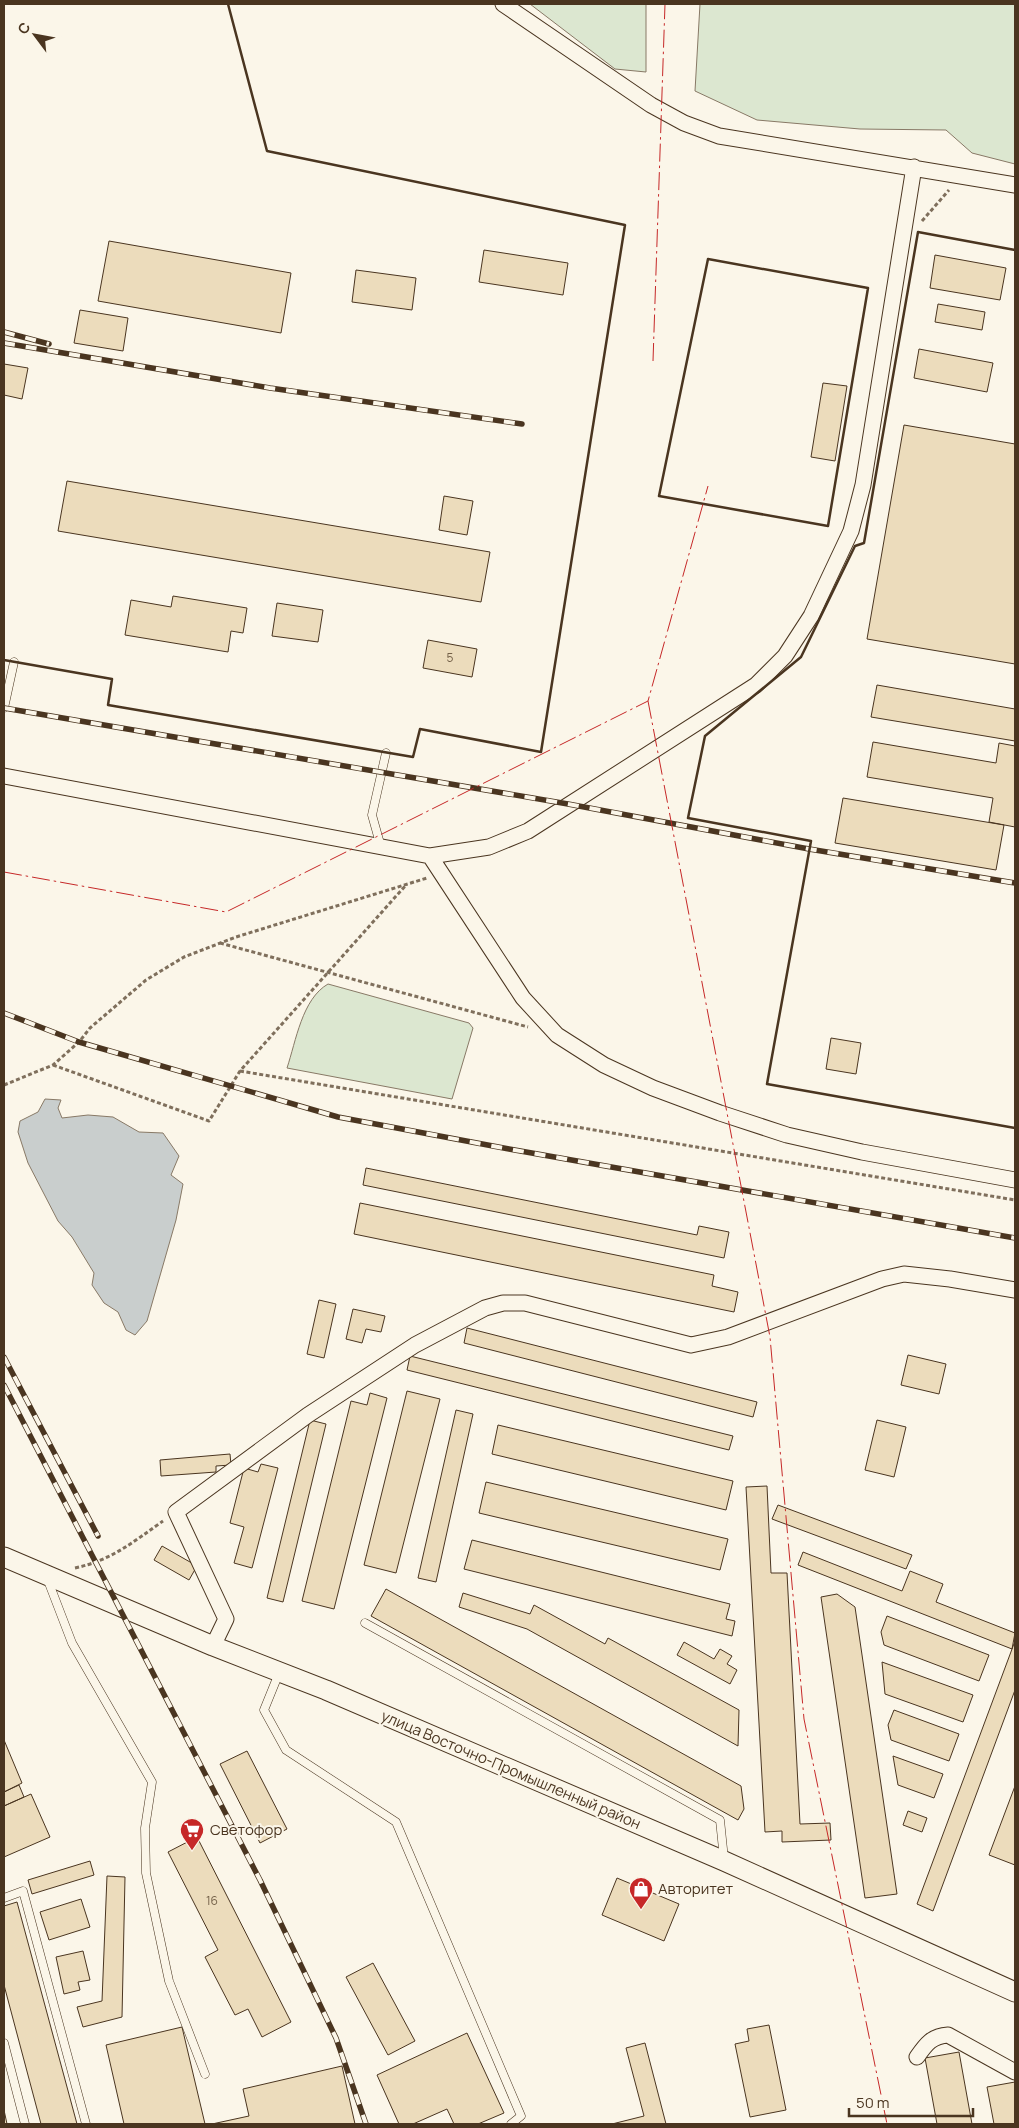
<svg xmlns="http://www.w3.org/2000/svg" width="1019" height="2128" viewBox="0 0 1019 2128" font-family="Manrope,sans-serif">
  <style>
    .green { fill: #dce7d0; stroke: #887966 }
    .water { fill: #c9cecd; stroke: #887966 }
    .building { fill: #ecdcbc; stroke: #4a3520 }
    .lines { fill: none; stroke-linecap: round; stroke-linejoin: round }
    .service-casing { stroke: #4a3520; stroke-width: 9 }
    .minor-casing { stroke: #4a3520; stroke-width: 17 }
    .tertiary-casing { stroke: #4a3520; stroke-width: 21 }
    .path { stroke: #7f6f5c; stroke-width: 3; stroke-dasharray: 4 2.5; stroke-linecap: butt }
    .service { stroke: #fbf6e9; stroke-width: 8 }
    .minor { stroke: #fbf6e9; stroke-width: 15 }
    .tertiary { stroke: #fbf6e9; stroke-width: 19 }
    .rail-casing { stroke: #4a3520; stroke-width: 5.5 }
    .rail { stroke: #fbf6e9; stroke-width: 4; stroke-dasharray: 11; stroke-linecap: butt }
    .wall { stroke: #4a3520; stroke-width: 2.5 }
    .power { stroke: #c62828; stroke-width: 1; stroke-dasharray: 18 4 2.5 4; stroke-linecap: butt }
    .labels { text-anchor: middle; stroke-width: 4; stroke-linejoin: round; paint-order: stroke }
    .number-label { font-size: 12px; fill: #725f47 }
    .street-label { font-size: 15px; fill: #4a3520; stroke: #fbf6e9 }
    .poi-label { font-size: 15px; fill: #4a3520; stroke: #fbf6e9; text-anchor: start }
  </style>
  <rect width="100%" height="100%" fill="#fbf6e9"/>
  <path class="green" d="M530,4H646V72L615,69Z
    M700,4H1015V164L972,153L946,130L860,129L757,120L695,91Z
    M328,984L469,1023L473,1028L452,1099L287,1068C296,1041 302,999 328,984Z"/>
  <path class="water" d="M45,1099L61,1100L58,1108L62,1118L88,1115L113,1117L139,1132L163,1133L179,1156L171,1175L183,1184L176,1220L147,1321L135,1335L126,1330L118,1312L104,1303L92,1285L94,1273L72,1237L58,1221L28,1163L18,1132L20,1121L38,1112Z"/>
  <path class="building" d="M109,241L291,273L281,333L98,301Z
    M484,250L568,263L563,295L479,282Z
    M935,255L1006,268L1000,300L930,288Z
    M356,270L416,278L412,310L352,302Z
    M938,304L985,312L982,330L935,322Z
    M80,310L128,318L123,351L74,343Z
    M919,349L993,363L987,392L914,378Z
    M4,364L28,368L22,399L4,395Z
    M823,383L847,386L835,461L811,457Z
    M904,425L1015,444V664L867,639Z
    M67,481L490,552L481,602L58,531Z
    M444,496L473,501L467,535L439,530Z
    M173,596L247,608L243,633L231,631L228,652L125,635L131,600L171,607Z
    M277,603L323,610L318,642L272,636Z
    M428,640L477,649L472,677L423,668Z
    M877,685L1015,709V741L871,717Z
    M873,742L996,763L999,743L1015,746V827L989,822L993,798L867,777Z
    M843,798L1004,825L996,870L835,843Z
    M831,1038L861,1043L856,1074L826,1069Z
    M366,1168L697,1235L699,1226L729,1232L724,1258L363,1185Z
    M360,1203L714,1275L712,1286L738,1292L734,1312L354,1234Z
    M319,1300L336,1304L324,1358L307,1354Z
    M353,1309L385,1316L381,1332L366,1329L362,1343L346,1339Z
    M467,1328L757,1402L753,1417L464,1343Z
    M908,1355L946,1364L939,1394L901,1385Z
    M410,1356L733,1436L729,1450L407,1370Z
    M407,1391L440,1399L396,1573L364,1565Z
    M370,1393L387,1398L334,1609L302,1601L351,1401L367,1405Z
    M456,1410L473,1414L436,1582L418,1578Z
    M310,1420L326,1424L283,1602L267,1598Z
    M877,1420L906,1427L894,1477L865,1470Z
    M498,1425L733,1481L726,1510L492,1454Z
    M230,1454L231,1465L216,1466V1472L161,1476L160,1460Z
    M261,1464L278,1468L252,1568L234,1563L244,1527L230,1523L244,1468L258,1472Z
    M486,1482L728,1539L720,1570L479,1513Z
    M767,1486L771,1573H787L800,1824L830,1823L831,1840L782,1842V1831L765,1832L746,1487Z
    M778,1505L912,1555L906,1569L772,1519Z
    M472,1540L730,1604L726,1619L735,1621L732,1636L464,1569Z
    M162,1546L197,1566L189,1580L154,1560Z
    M803,1552L902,1591L910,1571L943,1584L936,1602L1015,1633L1012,1649L798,1565Z
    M386,1589L741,1786L744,1809L738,1820L371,1616Z
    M463,1593L530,1614L534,1605L605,1644L608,1638L739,1710L738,1746L527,1629L459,1607Z
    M837,1594L855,1607L897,1894L865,1898L821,1597Z
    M887,1616L989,1655L979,1681L884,1645L881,1632Z
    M1015,1641V1690L933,1911L917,1904Z
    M684,1642L714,1659L720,1649L732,1656L727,1664L737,1670L730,1684L677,1655Z
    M882,1662L973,1695L963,1722L885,1694Z
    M894,1710L959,1734L949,1761L891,1740L888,1725Z
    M4,1740L22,1783L4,1792Z
    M247,1751L287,1829L260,1843L220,1764Z
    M893,1756L943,1774L934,1798L898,1785Z
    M19,1785L24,1797L4,1806V1792Z
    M1015,1786V1865L989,1855Z
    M31,1794L50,1837L4,1857V1806Z
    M908,1811L927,1818L922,1832L903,1825Z
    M197,1837L291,2022L262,2037L248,2009L235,2015L205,1957L218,1950L168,1852Z
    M90,1861L94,1875L32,1894L28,1880Z
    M107,1876L125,1877L122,2017L83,2027L77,2007L102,2001Z
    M617,1878L679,1904L664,1941L602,1915Z
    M81,1899L90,1927L49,1940L40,1912Z
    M17,1902L77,2124H41L4,1985V1906Z
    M83,1951L90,1980L78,1982L80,1990L64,1994L56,1957Z
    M373,1963L415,2041L388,2055L346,1977Z
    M769,2025L786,2110L750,2117L735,2044L749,2041L747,2029Z
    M182,2027L205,2124H124L106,2045Z
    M467,2033L504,2113L478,2124H454L447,2109L413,2124H399L377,2075Z
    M645,2043L666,2124H612L644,2116L626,2048Z
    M959,2052L972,2124H937L925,2058Z
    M342,2066L355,2124H212L249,2116L243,2089Z
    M1015,2082V2124H994L987,2087Z
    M4,2110L7,2124H4Z"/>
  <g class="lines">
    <g class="service-casing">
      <path id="service" d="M4,708L14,662
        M381,847L372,815L386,753
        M47,1578L72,1643L152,1782L145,1828L146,1873L169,1981L205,2074
        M365,1623L720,1820L724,1859
        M279,1673L264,1710L286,1750L396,1822L521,2116L511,2124
        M4,1898L23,1891L86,2124
        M4,2043L25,2124"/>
    </g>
    <g class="minor-casing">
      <path id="minor" d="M503,4L651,105L684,123L719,136L1015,185
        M4,776L430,856L489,847L528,831L756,685L785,656L811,616L851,531L863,485L914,167
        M430,856L523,998L557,1035L604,1065L653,1088L720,1113L787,1135L862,1152L1015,1180
        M213,1646L226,1619L176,1512L308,1415L415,1345L485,1308L503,1303H525L691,1345L728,1337L882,1279L904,1274L950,1279L1015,1290
        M917,2057C926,2044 932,2036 948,2035L1015,2072"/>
    </g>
    <g class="tertiary-casing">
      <path id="tertiary" d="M4,1557L213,1646L326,1690L724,1861L1015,1992"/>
    </g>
    <path class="path" d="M922,221L949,190
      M220,943L528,1027
      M53,1065L209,1121L240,1071L406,885
      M240,1071L1015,1200
      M4,1085L53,1065L79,1042L90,1028L146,980L184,957L236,937L427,878
      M75,1568C112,1560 133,1542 163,1521"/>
    <use href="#service" class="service"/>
    <use href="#minor" class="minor"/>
    <use href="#tertiary" class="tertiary"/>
    <g class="rail-casing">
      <path id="rail" d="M4,332L49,344
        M4,343L270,388L522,424
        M4,708L568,804L809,849L1015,883
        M4,1013L79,1042L338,1117L509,1149L1015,1238
        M4,1357L98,1536
        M4,1385L260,1880L336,2038L366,2124"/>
    </g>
    <use href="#rail" class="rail"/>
    <path class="wall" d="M1015,250L918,232L864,543L855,546L801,657L705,736L688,818L811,841L767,1084L1015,1128
      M708,259L868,288L828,526L659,496Z
      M4,660L112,679L108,705L413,757L420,729L541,752L625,225L267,151L228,4"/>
    <path class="power" d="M653,361L665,4
      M648,701L770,1337L804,1719L887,2124
      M4,872L226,912L648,701L708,486"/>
  </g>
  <defs>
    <g id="supermarket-pin" transform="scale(1.25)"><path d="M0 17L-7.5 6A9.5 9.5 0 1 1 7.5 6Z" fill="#c62828" stroke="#fbf6e9"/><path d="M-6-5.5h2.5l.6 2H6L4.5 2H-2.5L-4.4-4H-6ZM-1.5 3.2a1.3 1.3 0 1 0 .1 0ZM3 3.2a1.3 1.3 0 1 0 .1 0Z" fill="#fff"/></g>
    <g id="shop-pin" transform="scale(1.25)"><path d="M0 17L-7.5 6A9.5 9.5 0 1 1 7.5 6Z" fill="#c62828" stroke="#fbf6e9"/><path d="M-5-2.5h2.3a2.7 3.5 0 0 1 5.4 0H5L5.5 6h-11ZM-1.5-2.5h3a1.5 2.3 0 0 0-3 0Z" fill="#fff"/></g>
  </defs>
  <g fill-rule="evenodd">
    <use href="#supermarket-pin" x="192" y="1830"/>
    <use href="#shop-pin" x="641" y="1889"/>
  </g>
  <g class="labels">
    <g class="number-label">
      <text x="450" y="662">5</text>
      <text x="212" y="1905">16</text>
    </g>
    <g class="street-label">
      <text transform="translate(511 1770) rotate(23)" y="5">улица Восточно-Промышленный район</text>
    </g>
    <g class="poi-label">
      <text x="210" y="1835">Светофор</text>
      <text x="658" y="1894">Авторитет</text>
    </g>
  </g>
  <rect width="1019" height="2128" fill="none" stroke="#4a3520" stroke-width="10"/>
  <g transform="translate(35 35) rotate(302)" stroke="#fbf6e9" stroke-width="4" paint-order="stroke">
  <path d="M0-4L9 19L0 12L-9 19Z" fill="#4a3520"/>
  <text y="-8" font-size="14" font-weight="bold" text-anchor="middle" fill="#4a3520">С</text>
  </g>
  <path d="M849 2108v8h124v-8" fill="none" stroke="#4a3520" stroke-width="2.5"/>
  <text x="856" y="2108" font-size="15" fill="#4a3520" stroke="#fbf6e9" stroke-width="4" paint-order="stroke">50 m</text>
</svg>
